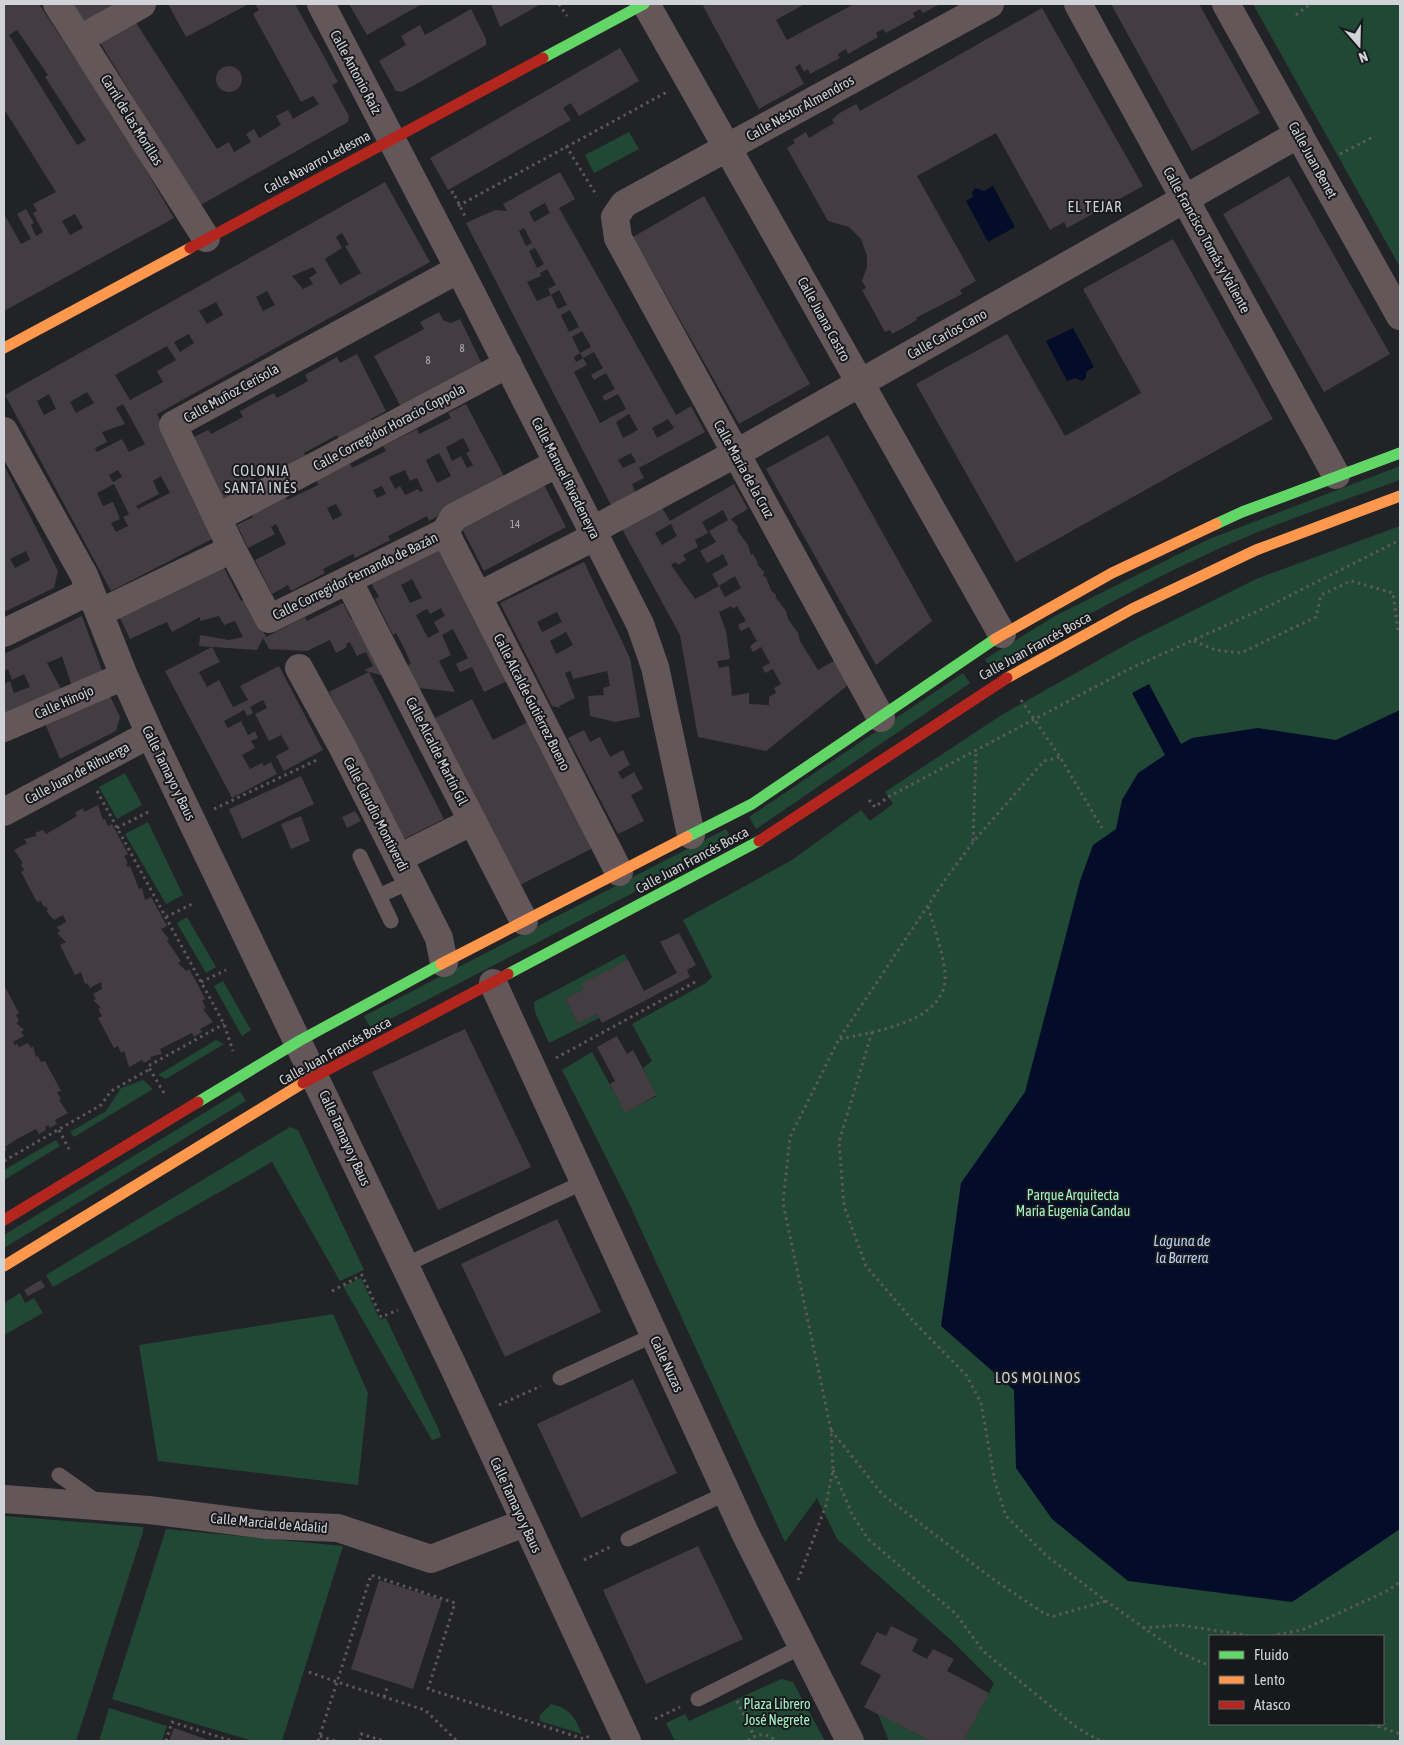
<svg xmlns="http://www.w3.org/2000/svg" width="1404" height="1745" viewBox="0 0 1404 1745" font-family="'Asap Condensed',sans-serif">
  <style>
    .green { fill: #204835; fill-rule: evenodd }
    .water { fill: #030d29 }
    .building { fill: #433c41; fill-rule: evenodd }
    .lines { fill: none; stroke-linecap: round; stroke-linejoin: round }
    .path { stroke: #5e585a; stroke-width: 3; stroke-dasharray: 2.5 4; stroke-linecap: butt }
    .lane { stroke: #635759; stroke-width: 15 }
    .street { stroke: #635759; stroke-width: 28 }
    .fast { stroke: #63d668; stroke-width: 11 }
    .slow { stroke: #ff974d; stroke-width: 11 }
    .jam { stroke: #b3261e; stroke-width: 11 }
    .labels { text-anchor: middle; stroke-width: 4; stroke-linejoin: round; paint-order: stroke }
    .number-label { font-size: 11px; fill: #aeadb1 }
    .street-label { font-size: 14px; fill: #d2d3d6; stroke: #18191d }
    .park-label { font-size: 14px; fill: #a4f1c5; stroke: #18191d }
    .neighbourhood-label { font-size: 15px; letter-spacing: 1px; fill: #d0d2d7; stroke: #18191d }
    .water-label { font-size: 15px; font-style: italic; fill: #b4cff3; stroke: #18191d }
  </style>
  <rect width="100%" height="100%" fill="#222326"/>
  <path class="green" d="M1253,4H1400V267Z
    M629,132L639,149L594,173L585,155Z
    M1400,466V480C1338,502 1276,523 1216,550C1139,585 1065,627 992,670L985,659L1055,616L1209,539Z
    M1400,526V1741H964L994,1683L951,1640L837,1539L817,1498L785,1542L627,1199L562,1070L592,1052L625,1112L657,1096L643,1068L652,1061L632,1024L706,983L712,977L683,920L792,860L861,810L870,821L893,804L885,792L1003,714L1136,639L1256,579ZM1210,1636H1383V1724H1210Z
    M963,673L970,683L756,829L749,817Z
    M125,773L142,805L117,819L99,787Z
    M148,822L183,895L166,904L125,834Z
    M726,829L733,841L371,1029L364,1016Z
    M187,917L216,967L206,973L177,923Z
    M624,954L628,960L582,984L584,989L565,999L578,1024L597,1014L599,1018L549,1043L535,1012L534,1002Z
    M223,981L251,1030L242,1036L214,986Z
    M216,1040L224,1044L166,1079L158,1075Z
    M143,1080L153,1089L74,1137L70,1132L106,1111L121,1088Z
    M240,1091L246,1101L4,1248V1235Z
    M290,1127L298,1130L364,1270L340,1281L272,1162L53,1287L46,1275Z
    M56,1140L60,1146L4,1180V1170Z
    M361,1278L380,1320L386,1318L438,1428L441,1437L432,1440L343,1286Z
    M20,1293L25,1303L34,1298L43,1313L4,1335V1303Z
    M333,1314L368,1393L358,1485L158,1461L139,1345Z
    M4,1516L143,1527V1532L76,1741H4Z
    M166,1529L343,1546L282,1741H253L112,1699Z
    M781,1679L793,1682L825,1741H675L666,1723L685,1714L689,1721Z
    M551,1704C571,1709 574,1716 582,1734L540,1721V1715Z
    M109,1708L167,1726L162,1741H99Z
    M878,1714L930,1741H889Z"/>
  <path class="water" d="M993,186L1015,227L988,242L966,201L973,197L972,192L975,188L984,191Z
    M1073,328L1094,367L1086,372V378L1082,381L1075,378L1067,381L1046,341Z
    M1149,684L1181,744L1192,738L1258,728L1336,740L1400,710V1529L1292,1602L1128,1581L1052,1519L1016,1468L1014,1390L941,1326L961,1183L1025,1092L1080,881L1093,845L1116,829L1122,800L1138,773L1165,755L1132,693Z"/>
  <path class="building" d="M4,4H39L123,131L174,218L4,311V214L21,244L31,239L17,214L26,209L34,223L31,225L36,236L43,232L33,213L37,211L33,204L56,192L4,109ZM17,30L48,75L45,77L86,140L77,145L9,35ZM75,214L83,228L70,235L62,221Z
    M71,4H113L82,22Z
    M168,4H249L186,37Z
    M259,4H295L338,82L332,85L349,116L348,122L199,206L98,39L133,18L217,149L229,142L234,152L251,142L246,134L254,129L259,138L281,125L276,116L288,110L293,119L319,104L313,96L301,102L253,14L259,10L256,6Z
    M349,4H422L367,35Z
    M491,4H541L500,27Z
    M708,4H805L776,20L787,40L854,4H940L923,13L920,9L913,13L915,17L886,33L883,29L876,33L878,37L848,54L846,49L838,54L840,58L810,74L808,69L804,72L800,64L795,67L804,84L759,109L703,6Z
    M1111,4H1199L1260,113L1192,151Z
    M1042,8L1143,186L1067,228L1064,222L1050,230L996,133L917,176L976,281L960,290L962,294L916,318L917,320L892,334L890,330L885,332L862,290L866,288L862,281L867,267V256L861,239L849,227L828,221L787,148L795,143L793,140L806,132L809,138L834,123L832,120L838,114L856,104L860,111Z
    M471,9L486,39V45L402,92L396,91L379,61L406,45L401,36L420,25L425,35Z
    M620,48L639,81L579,116L571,103L563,108L571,120L448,190L430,158Z
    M216 79a13 13 0 1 1 26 0a13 13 0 1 1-26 0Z
    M560,172L575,199L559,208L676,415L691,406L705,432L639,468L644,478L632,484L637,496L613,509L466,223L495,210L507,211L503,204ZM545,203L550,213L534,222L529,212ZM524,228L532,243L526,246L519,231ZM535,248L544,264L537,268L529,251ZM547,269L556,285L548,289L551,295L537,301L527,282L541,276L540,273ZM559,290L567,305L558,309L551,295ZM570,310L579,327L569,332L561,315ZM582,331L591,347L580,353L583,358L594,352L603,368L591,375L594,380L606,373L615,389L602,396L605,401L618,394L626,409L600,423L574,372L587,365L583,358L576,362L574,357L580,353L572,337ZM629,414L638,430L623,438L616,422ZM668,419L674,428L657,438L652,428ZM631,453L636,462L623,468L618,460Z
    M1289,176L1390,354L1324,392L1223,214Z
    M385,182L430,262L157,414L216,537L111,591L5,395ZM342,233L349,245L345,246L361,273L340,285L325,259L342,248L336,237ZM313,267L317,273L309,278L313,284L303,289L292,276ZM267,291L275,305L263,311L256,297ZM216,302L223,315L207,324L199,311ZM189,334L194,343L180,352L174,342ZM167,346L176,360L157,371L163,382L130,400L115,375ZM87,392L94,403L76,413L70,402ZM49,394L56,409L44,415L37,401ZM123,404L145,444L129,452L122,439L97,452L95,448L107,442L102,432L125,424L116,408ZM118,470L122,477L113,482L109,475ZM161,476L170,493L138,509L136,506L159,494L153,481ZM114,484L129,514L123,517L128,526L116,532L111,523L120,519L113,502L103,506L97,493Z
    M704,196L810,384L739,424L633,237Z
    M1173,239L1273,419L1016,562L916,384L1007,334L1065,436L1141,393L1083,289Z
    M439,312L443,320L451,323L460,319L482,364L401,407L374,356L424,329L420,322Z
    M357,354L386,411L371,419L373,423L339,440L337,435L304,453L306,457L272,474L270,470L240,486L242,489L222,500L190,439L208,430L211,434L243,417L240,411L274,393L277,398L308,381L305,375L337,357L340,363Z
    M466,404L506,480L429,521L427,516L404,528L388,536L390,540L355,558L353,554L323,569L325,573L291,591L288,585L272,594L255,560L286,544L276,524L271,527L275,534L248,548L237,525L253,517L251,512L285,495L287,500L318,485L316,480L350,463L352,468L386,451L383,446L417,429L419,434L451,418L448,413ZM463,438L470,451L466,453L473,465L467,468L461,456L452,461L446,447ZM439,453L451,476L437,483L426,460ZM405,470L410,481L417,478L423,491L420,492L418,489L405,495L400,486L395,489L389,477ZM382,486L386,494L377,498L373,490ZM336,504L342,515L333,520L327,508Z
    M828,435L932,621L876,665L766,469Z
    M4,465L58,571L54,588L4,612ZM26,551L30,560L15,568L10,559Z
    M541,479L566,527L484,571L459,523Z
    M734,484L748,509L731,519L738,527L737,530L748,545L751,555L753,554L758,563L757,564L764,572L763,576L766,577L771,590L776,595V598L786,611L788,619L798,633L800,641L818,670L834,661L848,685L766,751L698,737L680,635L622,529L662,508L670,521ZM723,510L728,520L709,531L716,542L700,551L707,563L723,554L728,565L712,574L719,586L695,599L671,565L676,562L678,565L686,560L683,555L698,547L695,540L708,533L702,522ZM671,524L677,536L662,545L655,533ZM735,576L741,588L725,597L719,586ZM731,606L733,609L737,606L746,621L738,625L741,631L749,627L757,641L750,646L753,652L761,647L770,663L762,667L765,673L773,669L781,684L774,688L776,693L769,697V705L749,704V693L732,696L729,666L719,668L717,661L730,659L726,631L719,612Z
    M439,549L507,681L484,692L472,667L460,672L456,664L468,658L453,629L442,635L451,655L439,661L455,692L418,688L408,665L411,664L405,650L396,633L393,635L375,599L379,597L371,583ZM412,579L422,598L410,603L401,585ZM441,608L445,616L434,622L439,632L428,638L416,615L427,609L430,614Z
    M584,562L630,658L640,717L615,722L590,716L588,696L604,695L603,688L610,686L607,671L573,679L571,671L565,673L575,698L559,706L561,708L552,706L500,603ZM557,612L562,622L542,632L537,622ZM566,632L573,645L556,654L550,641Z
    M223,566L241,601L246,598L266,637L305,617L307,621L343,603L351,619L356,617L385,676L369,672L444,819L404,839L329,692L369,672L364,670L373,666L366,652L357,656L350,642L346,644L347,647L336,653L330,640L307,651L269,649L263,638L257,650L199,646L200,635L229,640L243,637L235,621L224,625L219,616L200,621V617L172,632L167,622L130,639L118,614L138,604L140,609Z
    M82,616L104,676L73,690L62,656L59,658L47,663L64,694L4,714V684L10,681L14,693L30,687L24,674L12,680L8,669L4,671V654Z
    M212,647L220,662L199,672L207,687L219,680L233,707L248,700L240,686L279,666L323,750L284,771L276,756L289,749L281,735L269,741L255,714L267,708L263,700L250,707L253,713L247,716L244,710L224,721L228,728L241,721L248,735L255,731L258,738L251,741L255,748L242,755L250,769L262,763L264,766L271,762L277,774L232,798L165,671Z
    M109,694L120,717L116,731L60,759L44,721Z
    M472,699L493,740L532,720L597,846L520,885L435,718Z
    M584,730L590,742L600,737L610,757L623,750L630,765L618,772L622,779L634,772L643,789L631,795L644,821L618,834L568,738Z
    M301,776L314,804L242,839L229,809Z
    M98,805L103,820L105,819L108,826L112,824L128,854L124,856L128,863L126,864L128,867L130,866L139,889L142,888L145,900L151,897L167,926L161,929L169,939L167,941L181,961L178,963L186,971L189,969L197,983L205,999L202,1001L206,1008L203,1009L213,1022L200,1029L202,1032L194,1037L192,1033L160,1049L162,1054L150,1057L151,1059L144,1063L142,1060L129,1067L124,1051L121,1053L118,1046L114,1048L98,1018L102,1016L98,1009L101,1008L93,1000L96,999L93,994L102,989L101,982L90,988L87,983L85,984L81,972L75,975L60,945L66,942L57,933L60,931L57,927L66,922L63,915L54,920L46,911L48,910L46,906L44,907L41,901L37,902L21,872L24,870L21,864L23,863L14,850L27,843L24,839L37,836L35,833L43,830L46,834L77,816L75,813L83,808L84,812Z
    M355,811L361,821L347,828L342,817Z
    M301,816L310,841L291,849L281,824Z
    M679,933L696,965L687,970L690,977L602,1023L597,1014L578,1024L565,999L584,989L581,984L628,960L644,991L677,973L660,942Z
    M4,985L19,1013L16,1015L19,1021L16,1023L24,1030L21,1032L24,1036L13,1042L15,1045L17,1044L19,1047L28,1043L31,1048L33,1046L36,1057L38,1056L41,1062L45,1061L61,1091L57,1092L61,1099L59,1100L68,1113L55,1120L57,1124L50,1128L48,1125L45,1127L46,1130L39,1134L36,1129L17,1139L5,1147L7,1150L4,1152Z
    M465,1029L531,1167L438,1210L372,1072Z
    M617,1036L627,1054L633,1050L657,1095L625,1113L610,1084L615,1081L597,1047Z
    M557,1219L601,1312L505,1357L461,1264Z
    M41,1280L45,1287L28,1296L24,1290Z
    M633,1379L677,1473L581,1518L537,1424Z
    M698,1546L743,1639L646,1684L603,1590Z
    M379,1580L442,1600L413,1689L351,1669Z
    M891,1626L918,1639L912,1651L927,1659L933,1649L954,1659L947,1671L989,1693L964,1741H930L864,1707L881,1675L860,1664L877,1632L886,1636Z
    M174,1728L211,1741H169Z"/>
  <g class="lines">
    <path class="path" d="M559,4L567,16
      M1296,15L1310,4
      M566,146L597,196
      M1340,154L1375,136
      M451,193L453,192L466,218L465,219
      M458,206L667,92
      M1194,641L1215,650L1241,653L1316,617L1321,595L1351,581L1393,593L1398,631L1400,632
      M1021,700L1060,757L1102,828
      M97,791L224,1024L233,1051
      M869,800L875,807L888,797L1129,669L1269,606L1400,540
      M214,809L319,759
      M117,828L150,811
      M973,841L976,752
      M166,917L194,903
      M201,982L226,970
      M872,1032L839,1142L844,1206L866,1266L914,1322L967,1376L981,1403L995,1482L1006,1516L1048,1557L1106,1601L1178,1652L1210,1666
      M840,1039C872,1032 941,1023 945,981C947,963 933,925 928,906
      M556,1058L697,981
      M164,1093L148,1066L224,1024
      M59,1130L69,1149
      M4,1161L101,1105L111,1091L150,1069
      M332,1291L362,1275L381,1317L398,1310
      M499,1405L541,1386
      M831,1430L882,1494L990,1577L1045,1614L1054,1616L1106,1601
      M833,1470L852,1514L868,1539L956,1614L983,1651L1076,1727L1100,1741
      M584,1560L610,1547
      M798,1580L826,1505L833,1470L831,1430L783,1203L790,1137L839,1039L945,880L973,842L1044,761L1060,757
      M1143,1628L1181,1625L1251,1636
      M1271,1636L1302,1630L1387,1591L1400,1582
      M309,1672L337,1682L371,1575L455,1603L428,1689L584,1739L589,1736
      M384,1697L388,1685
      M737,1701L754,1736
      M655,1719L680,1707
      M1372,1724L1400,1734
      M320,1736L335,1741
      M166,1741L172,1722L232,1741
      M318,1741L337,1682L425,1710L457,1741
      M360,1741L361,1734L384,1741
      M748,1741C757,1733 767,1732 775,1741"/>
    <path class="lane" d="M360,856L391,921
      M379,896L411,881
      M405,1265L584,1182
      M560,1378L654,1335
      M59,1475L96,1501
      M628,1539L727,1493
      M698,1699L801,1647"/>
    <path class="street" d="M57,4L206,238
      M321,4L459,269L640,624L655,667L691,835
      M646,4L1002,634
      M1078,4L1336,475
      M1226,4L1400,316
      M80,39L142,4
      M459,269L173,425L232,549L269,619L445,532L454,517L558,463
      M4,431L84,575L124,676L150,734L454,1368L627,1741
      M217,518L508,364
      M593,530L735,454L1299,134
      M445,532L619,872
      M349,582L524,921
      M478,596L596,536
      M99,613L232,549
      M4,633L90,591
      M299,668L343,748L439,938L444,963
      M881,718L618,238L615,217L624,204L990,4
      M4,728L124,676
      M4,812L150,734
      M399,858L473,821
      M493,983L745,1533L850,1741
      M4,1499L149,1510L267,1525L338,1528L431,1559L524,1523"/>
    <path class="fast" d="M543,58L644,4
      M1216,524L1242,512L1400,453
      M687,837L752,804L995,639
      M508,974L759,841
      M198,1102L299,1041L441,964"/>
    <path class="slow" d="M4,348L190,248
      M995,639L1112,573L1216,524
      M1007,678L1132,609L1256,550L1400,496
      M441,964L687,837
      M4,1266L303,1083"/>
    <path class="jam" d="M190,248L543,58
      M759,841L1007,678
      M303,1083L508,974
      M4,1220L198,1102"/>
  </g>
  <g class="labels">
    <g class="number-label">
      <text x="462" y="352">8</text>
      <text x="428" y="364">8</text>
      <text x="515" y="528">14</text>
    </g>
    <g class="street-label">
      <text transform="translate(356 72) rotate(62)" y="5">Calle Antonio Raíz</text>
      <text transform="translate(800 108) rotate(-29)" y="5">Calle Néstor Almendros</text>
      <text transform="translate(132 120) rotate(58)" y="5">Carril de las Morillas</text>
      <text transform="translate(1313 160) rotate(61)" y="5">Calle Juan Benet</text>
      <text transform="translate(317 162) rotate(-28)" y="5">Calle Navarro Ledesma</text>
      <text transform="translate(1207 240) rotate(61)" y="5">Calle Francisco Tomás y Valiente</text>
      <text transform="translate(824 319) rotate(61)" y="5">Calle Juana Castro</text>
      <text transform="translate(947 334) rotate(-29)" y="5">Calle Carlos Cano</text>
      <text transform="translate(231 393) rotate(-29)" y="5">Calle Muñoz Cerisola</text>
      <text transform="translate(389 427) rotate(-28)" y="5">Calle Corregidor Horacio Coppola</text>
      <text transform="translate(744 469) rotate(61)" y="5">Calle María de la Cruz</text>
      <text transform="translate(566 478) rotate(63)" y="5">Calle Manuel Rivadeneyra</text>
      <text transform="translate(355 576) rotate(-26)" y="5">Calle Corregidor Fernando de Bazán</text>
      <text transform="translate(1035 646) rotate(-29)" y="5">Calle Juan Francés Bosca</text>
      <text transform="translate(64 702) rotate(-24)" y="5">Calle Hinojo</text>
      <text transform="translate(532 702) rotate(63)" y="5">Calle Alcalde Gutiérrez Bueno</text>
      <text transform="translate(437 751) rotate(63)" y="5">Calle Alcalde Martín Gil</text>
      <text transform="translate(77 773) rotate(-28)" y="5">Calle Juan de Rihuerga</text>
      <text transform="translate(169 773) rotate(64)" y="5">Calle Tamayo y Baus</text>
      <text transform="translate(376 814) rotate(63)" y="5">Calle Claudio Montiverdi</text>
      <text transform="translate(692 860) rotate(-28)" y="5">Calle Juan Francés Bosca</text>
      <text transform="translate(335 1051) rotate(-29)" y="5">Calle Juan Francés Bosca</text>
      <text transform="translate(345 1138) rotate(65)" y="5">Calle Tamayo y Baus</text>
      <text transform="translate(667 1364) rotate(65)" y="5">Calle Nuzas</text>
      <text transform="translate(516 1505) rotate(65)" y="5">Calle Tamayo y Baus</text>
      <text transform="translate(269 1523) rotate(5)" y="5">Calle Marcial de Adalid</text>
    </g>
    <g class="park-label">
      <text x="1073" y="1200">Parque Arquitecta<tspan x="1073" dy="16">María Eugenia Candau</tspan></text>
      <text x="777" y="1709">Plaza Librero<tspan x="777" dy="16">José Negrete</tspan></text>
    </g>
    <g class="neighbourhood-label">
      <text x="1095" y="212">EL TEJAR</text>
      <text x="261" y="476">COLONIA<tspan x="261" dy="17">SANTA INÉS</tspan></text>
      <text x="1038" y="1383">LOS MOLINOS</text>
    </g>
    <g class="water-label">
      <text x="1182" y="1246">Laguna de<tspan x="1182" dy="17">la Barrera</tspan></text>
    </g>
  </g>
  <rect width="1404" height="1745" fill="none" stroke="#d2d3d6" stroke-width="10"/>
  <rect x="1209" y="1635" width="175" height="90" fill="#18191d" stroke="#626367"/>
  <rect x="1219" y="1651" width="25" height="8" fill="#63d668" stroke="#626367"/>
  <text x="1254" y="1660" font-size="15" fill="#d2d3d6">Fluido</text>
  <rect x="1219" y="1676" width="25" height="8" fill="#ff974d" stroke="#626367"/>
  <text x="1254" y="1685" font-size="15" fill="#d2d3d6">Lento</text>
  <rect x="1219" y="1701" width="25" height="8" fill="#b3261e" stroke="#626367"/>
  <text x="1254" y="1710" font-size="15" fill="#d2d3d6">Atasco</text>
  <g transform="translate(1359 45) rotate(160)" stroke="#18191d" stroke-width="4" paint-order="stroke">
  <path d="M0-4L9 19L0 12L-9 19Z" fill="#d2d3d6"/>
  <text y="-8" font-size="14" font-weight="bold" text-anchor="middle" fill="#d2d3d6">N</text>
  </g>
</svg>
